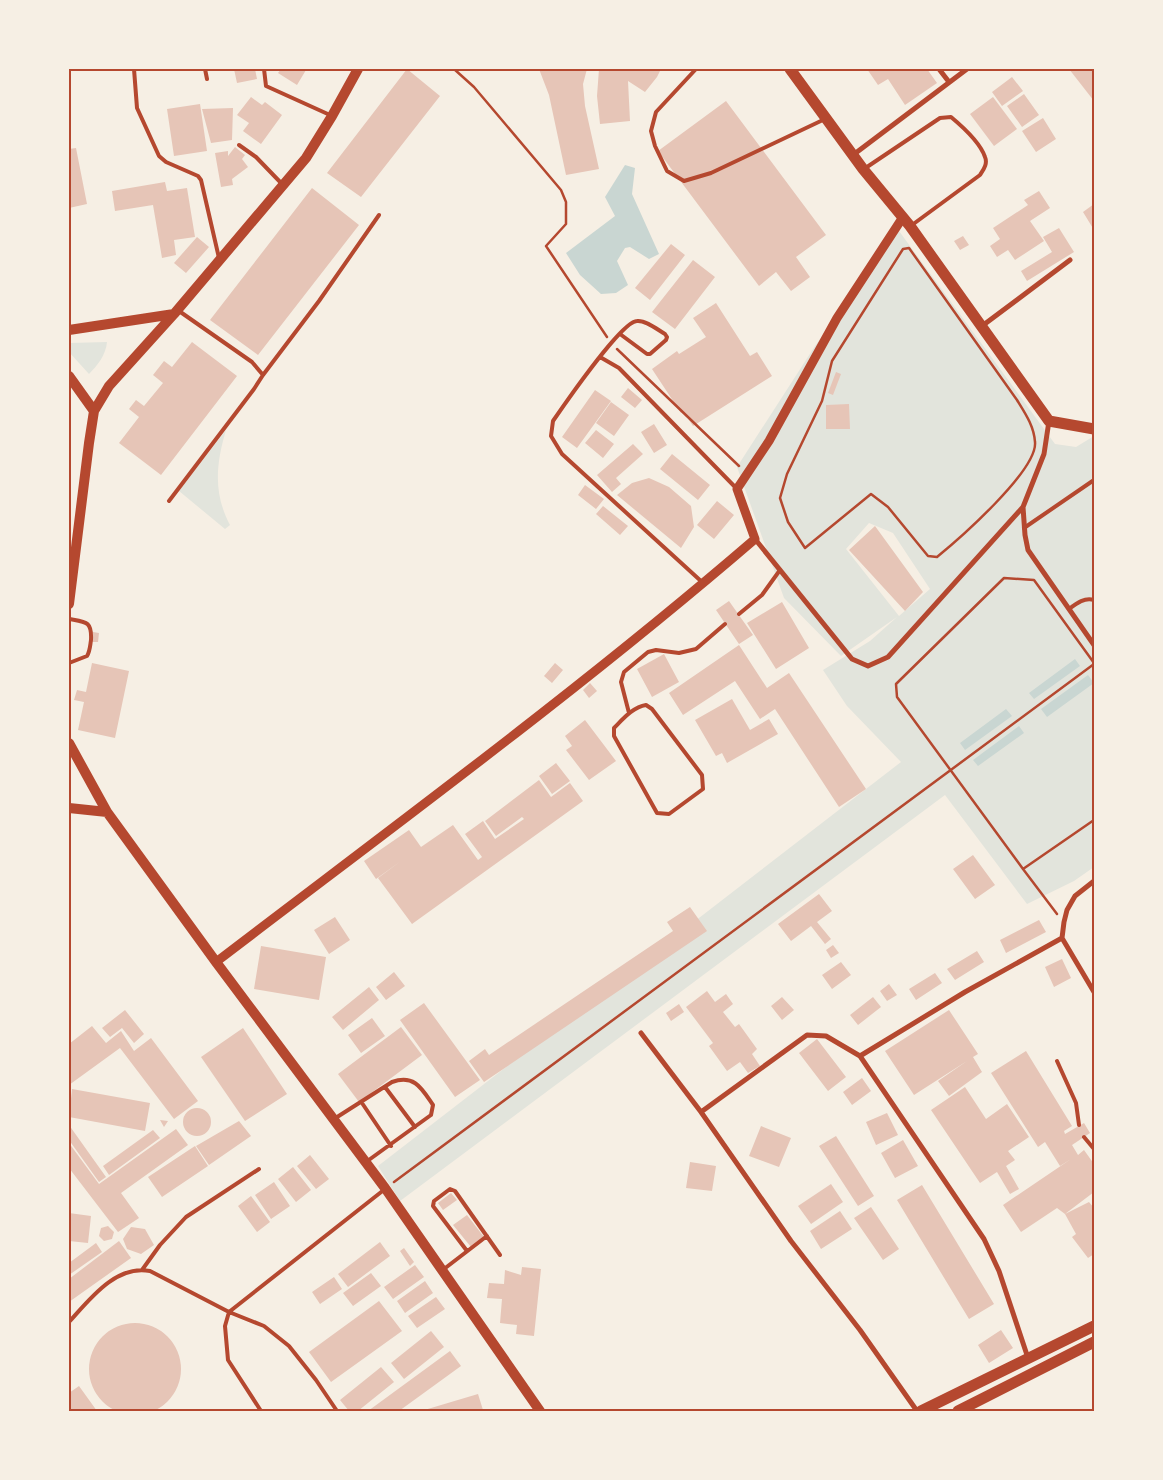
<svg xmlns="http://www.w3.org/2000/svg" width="1163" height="1480" viewBox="0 0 1163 1480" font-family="'DejaVu Sans',sans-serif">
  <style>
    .green { fill: #e2e4dc; fill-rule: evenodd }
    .water { fill: #c9d6d2 }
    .building { fill: #e6c5b7 }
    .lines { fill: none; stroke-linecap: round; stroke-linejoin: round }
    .path { stroke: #b5482f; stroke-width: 2.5 }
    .service { stroke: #b5482f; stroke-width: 4 }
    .minor { stroke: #b5482f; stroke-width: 5 }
    .tertiary { stroke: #b5482f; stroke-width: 9 }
    .secondary { stroke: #b5482f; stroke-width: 10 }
    .primary { stroke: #b5482f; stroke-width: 11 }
    .neatline { fill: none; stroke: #b5482f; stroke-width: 2 }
  </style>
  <rect width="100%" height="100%" fill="#f6efe4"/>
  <path class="green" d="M899,231L1055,444L1076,447L1094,436V867L1074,881L1027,904L945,795L400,1201L378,1166L901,762L847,706L823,670L870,641L897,617L841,656L784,598L737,467L815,346ZM869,523L893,533L930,589L899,616L846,549Z
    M107,342C106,355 97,366 89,374L69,352V343Z
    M226,430C216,464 213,493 230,525L225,529L179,491Z"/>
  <path class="water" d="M625,165L635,168L632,194L659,254L649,259L630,247L625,248L617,261L628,285L616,293L601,294L580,275L566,253L615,216L605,197Z
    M1075,659L1080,666L1034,699L1029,693Z
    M1088,675L1094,683L1047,717L1041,709Z
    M1006,709L1012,716L965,750L960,743Z
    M1019,726L1024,733L978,766L973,760Z"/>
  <path class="building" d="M234,69H255L257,79L237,83Z
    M281,69H304L306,70L297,85L278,73Z
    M407,69L440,96L361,197L327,173Z
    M539,69H587L583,84L585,106L599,169L566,175L549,95Z
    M599,69H661L657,77L645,92L628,81L630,121L600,124L597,96Z
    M867,69H927L937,83L905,105L888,79L878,85Z
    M1069,69H1094V101Z
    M1012,77L1023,91L1002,106L992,92Z
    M1024,94L1039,115L1022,127L1007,106Z
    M251,97L262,105L265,102L282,115L261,144L243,131L249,123L237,115Z
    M993,97L1017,129L994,146L970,114Z
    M726,101L826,235L796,257L810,277L791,291L776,272L759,286L658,151Z
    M200,104L207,151L174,156L167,109Z
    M233,108L232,140L211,143L202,109Z
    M1043,118L1056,139L1036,152L1022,131Z
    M235,147L245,155L242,159L248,167L232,179L233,185L221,187L215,153L228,151V156Z
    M76,148L87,204L69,208V149Z
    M165,182L167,191L187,188L195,237L174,240L176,255L162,258L153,205L115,211L112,191Z
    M312,188L359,225L258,355L210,320Z
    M1039,191L1050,208L1030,221L1044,241L1015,260L1008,250L997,257L990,246L1000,239L993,228L1028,205L1024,200Z
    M1094,204V230L1083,212Z
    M1059,228L1074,252L1027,281L1021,271L1052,252L1043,237Z
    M963,236L969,245L960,250L954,241Z
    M197,237L209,247L186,273L174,263Z
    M671,244L685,255L650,300L635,288Z
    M693,260L715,277L675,329L652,312Z
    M716,303L750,356L757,352L772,376L693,426L683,411L681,413L652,369L677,351L679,354L706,337L693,318Z
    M192,342L237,376L161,475L119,443L139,417L129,409L136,400L144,406L163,383L153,375L164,361L172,367Z
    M836,372L841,374L833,395L828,393Z
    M628,388L642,400L635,408L621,397Z
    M595,390L611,401L577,448L562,437Z
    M611,402L629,415L614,436L596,423Z
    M849,404L850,429H826V405Z
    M654,424L667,445L654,453L641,432Z
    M596,430L614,444L603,458L585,443Z
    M633,444L643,454L616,478L621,484L612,492L597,475Z
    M672,454L710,485L698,500L660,469Z
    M649,478L669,487L691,506L694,527L681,548L617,495L632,483Z
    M585,485L604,499L596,509L578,495Z
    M717,501L734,515L714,539L697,525Z
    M603,506L628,526L620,535L596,514Z
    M875,526L923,592L905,611L849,550Z
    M729,601L753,635L739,644L716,610Z
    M782,602L809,648L776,669L747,623Z
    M93,632L99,633L98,642H92Z
    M739,645L767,688L789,673L866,789L839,807L775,709L760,719L735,681L683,715L669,693Z
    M664,654L679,682L652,697L637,669Z
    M92,663L129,671L115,738L78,730L84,702L74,700L77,690L86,692Z
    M555,663L563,670L552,683L544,676Z
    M590,683L597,691L589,698L583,690Z
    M732,699L750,730L769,719L778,734L727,763L722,753L716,756L695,720Z
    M585,720L616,761L589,780L566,750L572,746L565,736Z
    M556,763L570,781L552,794L539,776Z
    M539,780L551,797L570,783L583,801L412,924L378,878L401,861L376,879L364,861L409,830L421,847L453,825L478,860L482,857L465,834L483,821L495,839L524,819L522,817L496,836L485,821Z
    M973,855L995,885L975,899L953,869Z
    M819,894L832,911L817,922L831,939L825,944L811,926L791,941L778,924Z
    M690,907L707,931L484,1082L469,1061L485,1049L489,1055L673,931L667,922Z
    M335,917L350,940L329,954L314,930Z
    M1039,920L1046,932L1006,953L1000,940Z
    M833,945L839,953L831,958L826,950Z
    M261,946L326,957L319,1000L254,989Z
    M977,951L984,962L955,980L947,969Z
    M1062,959L1071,978L1054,987L1045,967Z
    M841,962L851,975L832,989L822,975Z
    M394,972L405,986L386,1000L376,987Z
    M935,973L942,983L916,1000L909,989Z
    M889,984L897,995L887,1001L880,991Z
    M369,987L379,1000L343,1030L332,1017Z
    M707,991L715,1002L726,994L733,1004L723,1012L735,1027L739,1024L757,1049L752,1054L760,1066L748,1073L740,1062L727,1071L709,1046L713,1043L686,1007Z
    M782,997L794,1010L782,1020L771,1006Z
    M873,997L881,1007L858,1025L850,1015Z
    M424,1003L480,1080L455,1097L400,1020Z
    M679,1004L684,1012L671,1021L666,1013Z
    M125,1010L144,1034L134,1043L122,1028L110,1037L102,1028Z
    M949,1010L978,1054L973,1057L982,1072L949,1096L938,1081L967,1061L914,1095L885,1051Z
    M372,1018L385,1036L361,1053L348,1035Z
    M92,1026L106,1043L121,1031L134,1051L151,1038L198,1101L174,1119L120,1048L69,1085V1044Z
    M401,1027L422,1055L359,1102L338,1074Z
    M243,1028L287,1094L245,1121L201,1057Z
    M817,1039L846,1077L828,1091L799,1053Z
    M1026,1051L1072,1126L1064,1131L1065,1134L1084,1123L1090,1133L1072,1145L1078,1155L1084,1150L1094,1164V1192L1065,1214L1089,1202L1094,1208V1254L1088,1258L1072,1237L1076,1234L1065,1214L1057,1208L1021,1232L1003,1205L1071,1159L1060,1166L1045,1142L1038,1147L991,1073Z
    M862,1078L871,1091L852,1105L843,1092Z
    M965,1087L986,1119L1007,1104L1029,1137L1008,1151L1015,1160L1006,1166L1019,1189L1010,1194L997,1172L980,1183L931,1110Z
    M72,1089L150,1103L145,1131L69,1117Z
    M183 1122a14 14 0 1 1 28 0a14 14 0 1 1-28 0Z
    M887,1113L898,1135L876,1145L866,1122Z
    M160,1120L168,1121L164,1127Z
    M239,1121L251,1136L209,1165L196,1146Z
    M69,1125L106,1177L99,1182L69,1140Z
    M761,1126L791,1138L779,1167L749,1156Z
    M176,1129L188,1145L121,1193L139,1218L118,1232L69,1168V1143L99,1184Z
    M153,1130L160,1138L109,1175L103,1166Z
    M836,1136L874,1196L858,1206L819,1146Z
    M903,1140L918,1166L895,1178L881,1153Z
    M195,1146L208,1166L162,1197L148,1177Z
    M310,1155L329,1179L316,1189L297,1166Z
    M690,1162L716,1166L712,1191L686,1188Z
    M293,1167L311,1190L296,1202L278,1179Z
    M274,1182L290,1206L271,1219L255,1195Z
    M831,1184L843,1202L811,1224L798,1206Z
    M922,1185L994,1304L969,1319L897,1200Z
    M451,1193L457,1200L443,1210L438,1203Z
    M251,1196L270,1222L257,1232L238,1206Z
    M871,1207L899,1249L883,1260L854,1218Z
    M840,1211L852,1229L821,1249L810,1231Z
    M69,1213L91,1216L88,1243L69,1241Z
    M467,1215L484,1237L471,1247L453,1225Z
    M108,1226L114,1232L112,1239L104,1241L99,1236L101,1228Z
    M131,1227L145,1229L154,1245L141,1254L127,1249L123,1239Z
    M119,1241L131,1258L69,1302V1279Z
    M380,1242L390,1256L348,1287L338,1274Z
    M96,1243L102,1252L69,1275V1263Z
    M404,1248L414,1262L410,1266L400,1251Z
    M415,1265L424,1277L393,1299L384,1287Z
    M522,1267L541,1269L534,1336L516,1334L517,1325L500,1323L502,1299L487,1298L489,1283L504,1284L505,1270L521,1275Z
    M371,1273L381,1286L353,1306L343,1293Z
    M334,1277L342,1289L320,1304L312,1292Z
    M425,1281L433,1293L405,1313L397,1301Z
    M436,1297L445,1309L417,1328L408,1316Z
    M379,1301L402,1331L331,1382L309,1352Z
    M89 1369a46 46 0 1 1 92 0a46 46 0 1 1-92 0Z
    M1001,1330L1013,1348L989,1363L978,1345Z
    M431,1331L444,1347L404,1379L391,1363Z
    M450,1351L461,1366L399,1411H368Z
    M381,1367L394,1382L358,1411H349L340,1400Z
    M79,1386L97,1411H69V1393Z
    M478,1394L483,1410L478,1411H421Z"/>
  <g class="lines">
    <path class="path" d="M454,69L474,87L561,190L566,202V224L546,246L607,337
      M909,248L1017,400C1025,413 1034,426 1035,442C1038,470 959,539 937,557L928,556L888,507L871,494L805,548L788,522L780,498L787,474L822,401L832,361L903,249Z
      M617,349L739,466
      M1094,663L1034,580L1004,578L896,684L897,697L1023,869L1094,820
      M1023,869L1057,914
      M394,1182L1094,664"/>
    <path class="service" d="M134,69L137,108L159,156L166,162L198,176L201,180L219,258
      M205,69L207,79
      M264,69L266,86L330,115
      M696,69L656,112L651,131L655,146L667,171L684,181L711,173L825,119
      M239,145L256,157L283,185
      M864,169L940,118L951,117C963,127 980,142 985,157C988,164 983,170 980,175L912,225
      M620,334L647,354H650L666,340L667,337L665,334C658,330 646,320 637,321C622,321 564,405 553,421L551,436L562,454L702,582
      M600,357L619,368L737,489
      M263,375L319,301L379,215
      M169,501L254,389L263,375L252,362L179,311
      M1024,528L1094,480
      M1069,609C1077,603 1085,597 1094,600
      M739,614L762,595L780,570
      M69,619C86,622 92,621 91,640C90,646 90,651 87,656L69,663
      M646,705L652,709L702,775L703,789L669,814L657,813L614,736V728C623,719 633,707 646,705Z
      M629,713L621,682L624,672L648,652L656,650L679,653L696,649L725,624
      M1057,1061L1076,1103L1079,1125
      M385,1087L415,1127
      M362,1103L391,1146
      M334,1119L392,1082C415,1074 422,1089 433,1105L431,1115L366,1162
      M1084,1137L1094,1149
      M467,1251L433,1206L434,1201L450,1189L455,1191L500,1255
      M444,1269L487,1236
      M142,1270L160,1245L186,1217L259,1169
      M69,1322C89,1300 116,1264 150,1271L229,1312L264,1326L289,1346L316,1380L337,1411
      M261,1411L228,1360L225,1326L229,1312L385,1189"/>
    <path class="minor" d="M939,69L949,82
      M853,155L967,69
      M982,326L1070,260
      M1049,421L1044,454L1023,507L1025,535L1028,550L1094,645
      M755,539L852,659L868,666L888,657L1023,507
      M1094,881L1075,896L1067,910L1064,922L1062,938L1094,992
      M641,1033L701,1112L791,1241L860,1330L917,1411
      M860,1056L965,992L1062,938
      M701,1112L807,1035L826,1036L860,1056L984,1239L999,1271L1028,1358"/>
    <path class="tertiary" d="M216,962C398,823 582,688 755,539L737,489L769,441L837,318L903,217"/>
    <path class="secondary" d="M69,330L174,314
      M69,376L94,411
      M69,604L89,443L94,411L109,386L174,314L306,158L332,116L358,69
      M69,743L107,812L216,962L385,1188L540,1411
      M69,808L107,812"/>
    <path class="primary" d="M790,69L863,169L910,226L1049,421L1094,429
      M921,1411L1094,1326
      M958,1411L1094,1342"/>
  </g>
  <rect width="1163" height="1480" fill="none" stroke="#f6efe4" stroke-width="140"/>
  <rect x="70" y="70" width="1023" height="1340" class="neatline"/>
</svg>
